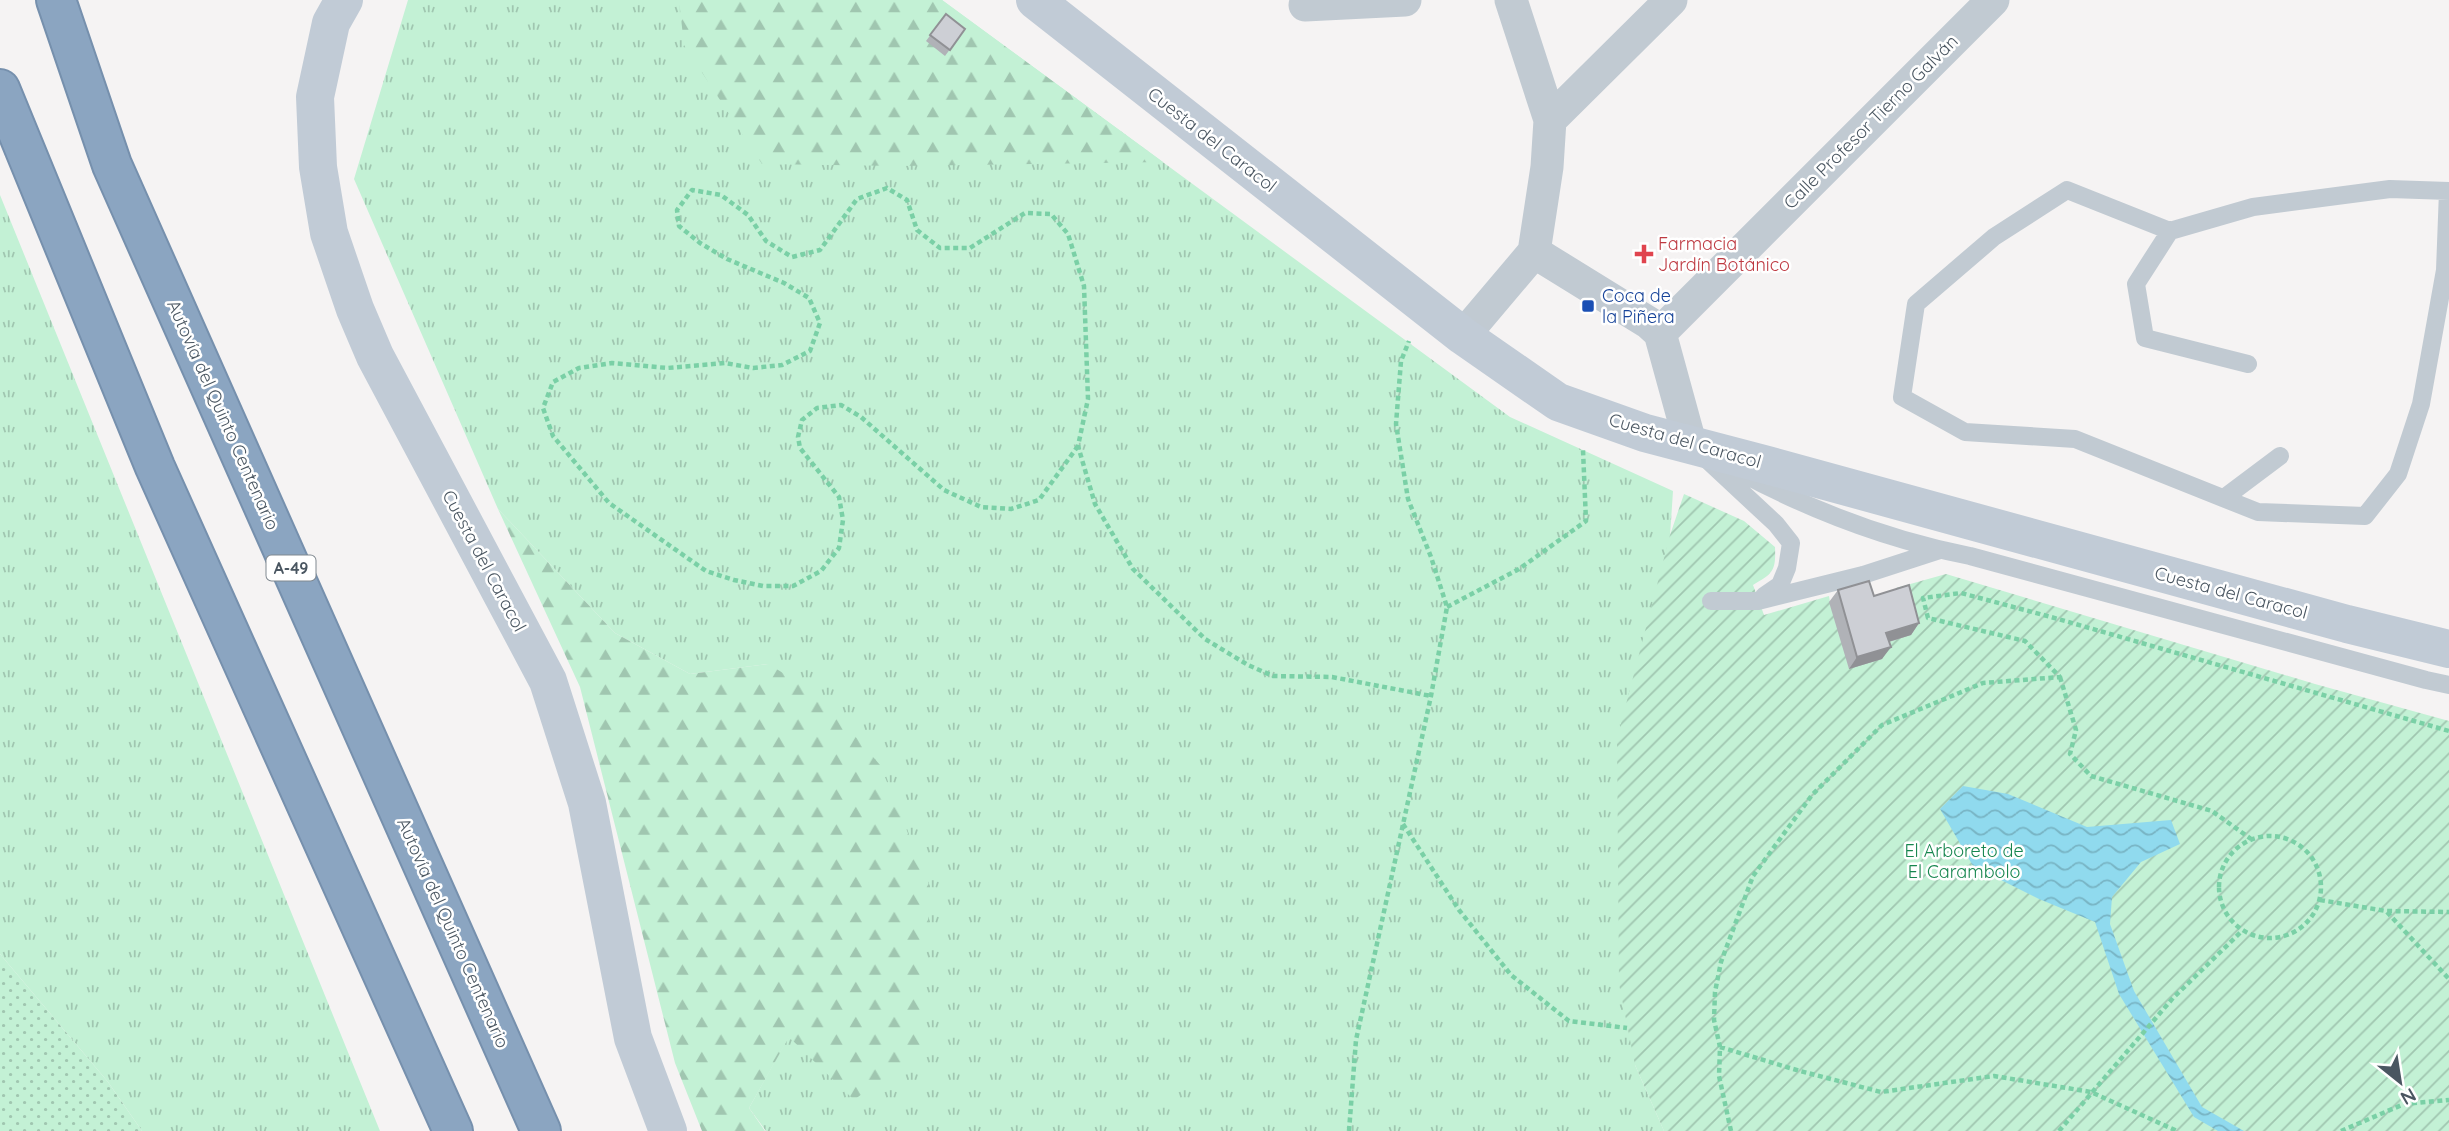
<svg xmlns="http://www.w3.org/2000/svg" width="2449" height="1131" viewBox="0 0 2449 1131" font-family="Quicksand,sans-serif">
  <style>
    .grass { fill: url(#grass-tufts) }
    .forest { fill: url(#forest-firs) }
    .park { fill: url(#park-dots) }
    .garden { fill: url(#garden-furrows) }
    .water { fill: url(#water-waves) }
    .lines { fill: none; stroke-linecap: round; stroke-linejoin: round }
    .highway-casing { stroke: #7690ad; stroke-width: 42 }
    .path { stroke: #7ad0a6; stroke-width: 4.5; stroke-dasharray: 5 3.5; stroke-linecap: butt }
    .lane { stroke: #c1cad2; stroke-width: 18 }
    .street { stroke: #c1cad2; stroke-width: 33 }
    .secondary { stroke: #c1cbd6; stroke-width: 38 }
    .highway { stroke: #8ba5c1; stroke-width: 38 }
    .wall { fill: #b0b2b7 }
    .shaded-wall { fill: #909195 }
    .building { fill: #cdcfd5; stroke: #909195; stroke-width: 2 }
    .health-dot { fill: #e0444e; stroke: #fff; stroke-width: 2.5 }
    .transit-dot { fill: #1a4fb4; stroke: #fff; stroke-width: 2.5 }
    .labels { text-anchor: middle; stroke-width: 5; stroke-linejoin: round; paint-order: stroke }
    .shield { fill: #fff; stroke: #808990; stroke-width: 2 }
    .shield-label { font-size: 16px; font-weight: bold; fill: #4a5661 }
    .street-label { font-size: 18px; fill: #4a5661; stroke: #fff }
    .health-label { font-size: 18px; fill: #be3a42; stroke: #fff; text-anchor: start }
    .transit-label { font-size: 18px; fill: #164399; stroke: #fff; text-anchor: start }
    .park-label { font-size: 18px; fill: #17864f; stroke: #fff }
  </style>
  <defs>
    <pattern id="grass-tufts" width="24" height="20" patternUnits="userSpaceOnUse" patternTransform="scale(1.75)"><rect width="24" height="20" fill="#c3f1d5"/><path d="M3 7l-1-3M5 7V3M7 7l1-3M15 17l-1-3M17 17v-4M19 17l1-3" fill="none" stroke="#a0c6b0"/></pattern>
    <pattern id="forest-firs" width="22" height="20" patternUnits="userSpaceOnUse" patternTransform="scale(1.75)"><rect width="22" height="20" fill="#c3f1d5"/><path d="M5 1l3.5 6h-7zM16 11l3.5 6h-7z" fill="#a0c6b0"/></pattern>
    <pattern id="park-dots" width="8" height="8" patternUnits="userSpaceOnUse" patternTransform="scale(1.75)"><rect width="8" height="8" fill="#c3f1d5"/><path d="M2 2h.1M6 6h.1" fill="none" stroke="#a0c6b0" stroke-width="1.8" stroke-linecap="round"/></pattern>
    <pattern id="garden-furrows" width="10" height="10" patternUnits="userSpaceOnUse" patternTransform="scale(1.75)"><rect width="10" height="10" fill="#c3f1d5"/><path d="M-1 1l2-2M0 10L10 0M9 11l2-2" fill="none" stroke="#a0c6b0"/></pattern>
    <pattern id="water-waves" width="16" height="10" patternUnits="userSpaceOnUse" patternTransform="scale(1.75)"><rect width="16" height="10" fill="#90daee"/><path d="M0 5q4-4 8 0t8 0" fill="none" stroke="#78b4c4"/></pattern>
  </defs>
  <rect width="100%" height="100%" fill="#f5f3f3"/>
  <path class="grass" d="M408,0H942L1510,417L1673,491L1635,1065L1664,1131H766L749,1108L789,1036L768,664L690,674L615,633L498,509L354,179Z
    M0,195L380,1131H142L108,1082L0,954Z"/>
  <path class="forest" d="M679,0H942L1163,162L901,166L762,164L684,45Z
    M498,509L615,633L690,674L768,664L820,695L880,765L930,887L921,1049L854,1100L789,1037L749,1108L765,1131H702L675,1063L580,687Z"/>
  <path class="park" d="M0,954L108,1082L142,1131H0Z"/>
  <path class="garden" d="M1684,494L1744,521L1775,547C1776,571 1773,573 1753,585L1764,615L1829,596L1830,602L1866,607L1900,597L1896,588L1946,574L2315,684L2449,721V1131H1664L1635,1065L1619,984L1617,739L1670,535Z"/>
  <path class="water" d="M1963,786L2008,794L2087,827L2171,820L2180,844L2141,862L2112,897L2110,924L2134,991L2202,1107L2244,1131H2218L2194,1117L2119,994L2095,922L2039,899L1973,866L1940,809Z"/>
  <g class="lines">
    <g class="highway-casing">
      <path id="highway" d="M56,0L112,165L541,1131
        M0,89L155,467L453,1131"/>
    </g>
    <path class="path" d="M1078,446L1039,500L1011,509L981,507L944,490L861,417L841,405L817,408L802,420L798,437L800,448L839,497L843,520L839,548L821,571L793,586H763L734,580L706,571L609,503L553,436L543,408L553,382L579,368L612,363L667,368L725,363L753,368L782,365L810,351L820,323L809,298L784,283L727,259L700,243L679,226L677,210L692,190L721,195L748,215L766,241L792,257L820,250L857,199L887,188L907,200L917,230L940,248H970L1025,213L1051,214L1068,234L1084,286L1088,399L1078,446L1095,504L1133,569L1205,639L1248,665L1273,676L1332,677L1431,696
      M1447,607L1519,569L1586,521L1583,450
      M2060,677L2076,730L2070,754L2091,776L2212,811L2251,839
      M1403,824L1459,910L1511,975L1569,1021L1627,1028
      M2219 887a51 51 0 1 1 102 0a51 51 0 1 1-102 0Z
      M2320,900L2386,911L2449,912
      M2387,912L2449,979
      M1720,1047L1800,1071L1881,1092L1994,1076L2091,1092L2177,1131
      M1349,1131L1356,1040L1431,696L1447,607L1431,557L1408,499L1396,424L1401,361L1409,341
      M1731,1131L1719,1076L1720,1047L1714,1020L1715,992L1721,962L1753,876L1812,795L1882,725L1983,683L2060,677L2025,641L1928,618L1923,598L1961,593L2051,617L2449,731
      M2059,1131L2173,998L2242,931
      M2341,1131L2404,1104L2449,1100"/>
    <path class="lane" d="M2448,191L2445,270L2421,404L2398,474L2365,516L2258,512L2075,439L1965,432L1902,397L1916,304L1994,237L2067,190L2170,231L2253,207L2390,189L2449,191
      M2170,231L2136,284L2145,338L2248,364
      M1704,457L1776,524L1791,543L1787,568L1780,585L1764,596
      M1740,472C1812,511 1889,540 1970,556L2426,680L2449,685
      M2224,498L2280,456
      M1711,601H1758L1863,575L1940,550"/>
    <path class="street" d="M1511,0L1550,120L1547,167L1534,252
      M1305,5L1405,0
      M1550,120L1671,0
      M1534,252L1649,323L1660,333L1691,446
      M1660,333L1993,0
      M1463,336L1534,252"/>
    <path class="secondary" d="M344,0L331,23L315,97L318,167L329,233L355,309L375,356L548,681L587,803L633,1038L668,1131
      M1035,0L1463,336L1558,402L1645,433L1767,465L2347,624L2449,649"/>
    <use href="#highway" class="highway"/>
  </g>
  <path class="wall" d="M946,14L965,29L945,56L926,41Z
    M1838,590L1874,596L1919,623L1911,635L1889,642L1882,659L1849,669L1829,602Z"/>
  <path class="shaded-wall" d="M1919,623L1911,635L1878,645L1886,633Z
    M1891,647L1882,659L1849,669L1857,657Z"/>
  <path class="building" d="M946,14L965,29L950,50L930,35Z
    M1869,581L1874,596L1909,585L1919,623L1886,633L1891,647L1857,657L1838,590Z"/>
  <path class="health-dot" d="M1640.5 243.5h7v7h7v7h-7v7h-7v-7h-7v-7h7z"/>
  <rect class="transit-dot" x="1581" y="299" width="14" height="14" rx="3.5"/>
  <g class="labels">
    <rect class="shield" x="266.5" y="555.5" width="49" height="25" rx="5"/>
    <g class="shield-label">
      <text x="291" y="574">A-49</text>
    </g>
    <g class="street-label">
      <text transform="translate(1871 122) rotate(-45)" y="6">Calle Profesor Tierno Galván</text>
      <text transform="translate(1212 140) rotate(38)" y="6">Cuesta del Caracol</text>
      <text transform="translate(223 415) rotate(66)" y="6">Autovía del Quinto Centenario</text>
      <text transform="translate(1685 441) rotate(16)" y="6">Cuesta del Caracol</text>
      <text transform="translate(484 561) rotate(62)" y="6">Cuesta del Caracol</text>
      <text transform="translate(2231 593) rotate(15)" y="6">Cuesta del Caracol</text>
      <text transform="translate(453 933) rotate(66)" y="6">Autovía del Quinto Centenario</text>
    </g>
    <g class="health-label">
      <text x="1658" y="250">Farmacia<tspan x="1658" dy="21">Jardín Botánico</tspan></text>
    </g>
    <g class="transit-label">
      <text x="1602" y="302">Coca de<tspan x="1602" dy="21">la Piñera</tspan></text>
    </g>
    <g class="park-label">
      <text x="1964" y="857">El Arboreto de<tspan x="1964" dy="21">El Carambolo</tspan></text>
    </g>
  </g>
  <g transform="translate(2400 1082) rotate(150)" stroke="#ffffff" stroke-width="5" paint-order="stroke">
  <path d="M0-5L12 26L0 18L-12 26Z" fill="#4a5661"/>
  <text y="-10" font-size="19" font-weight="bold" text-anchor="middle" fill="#4a5661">N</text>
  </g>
</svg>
